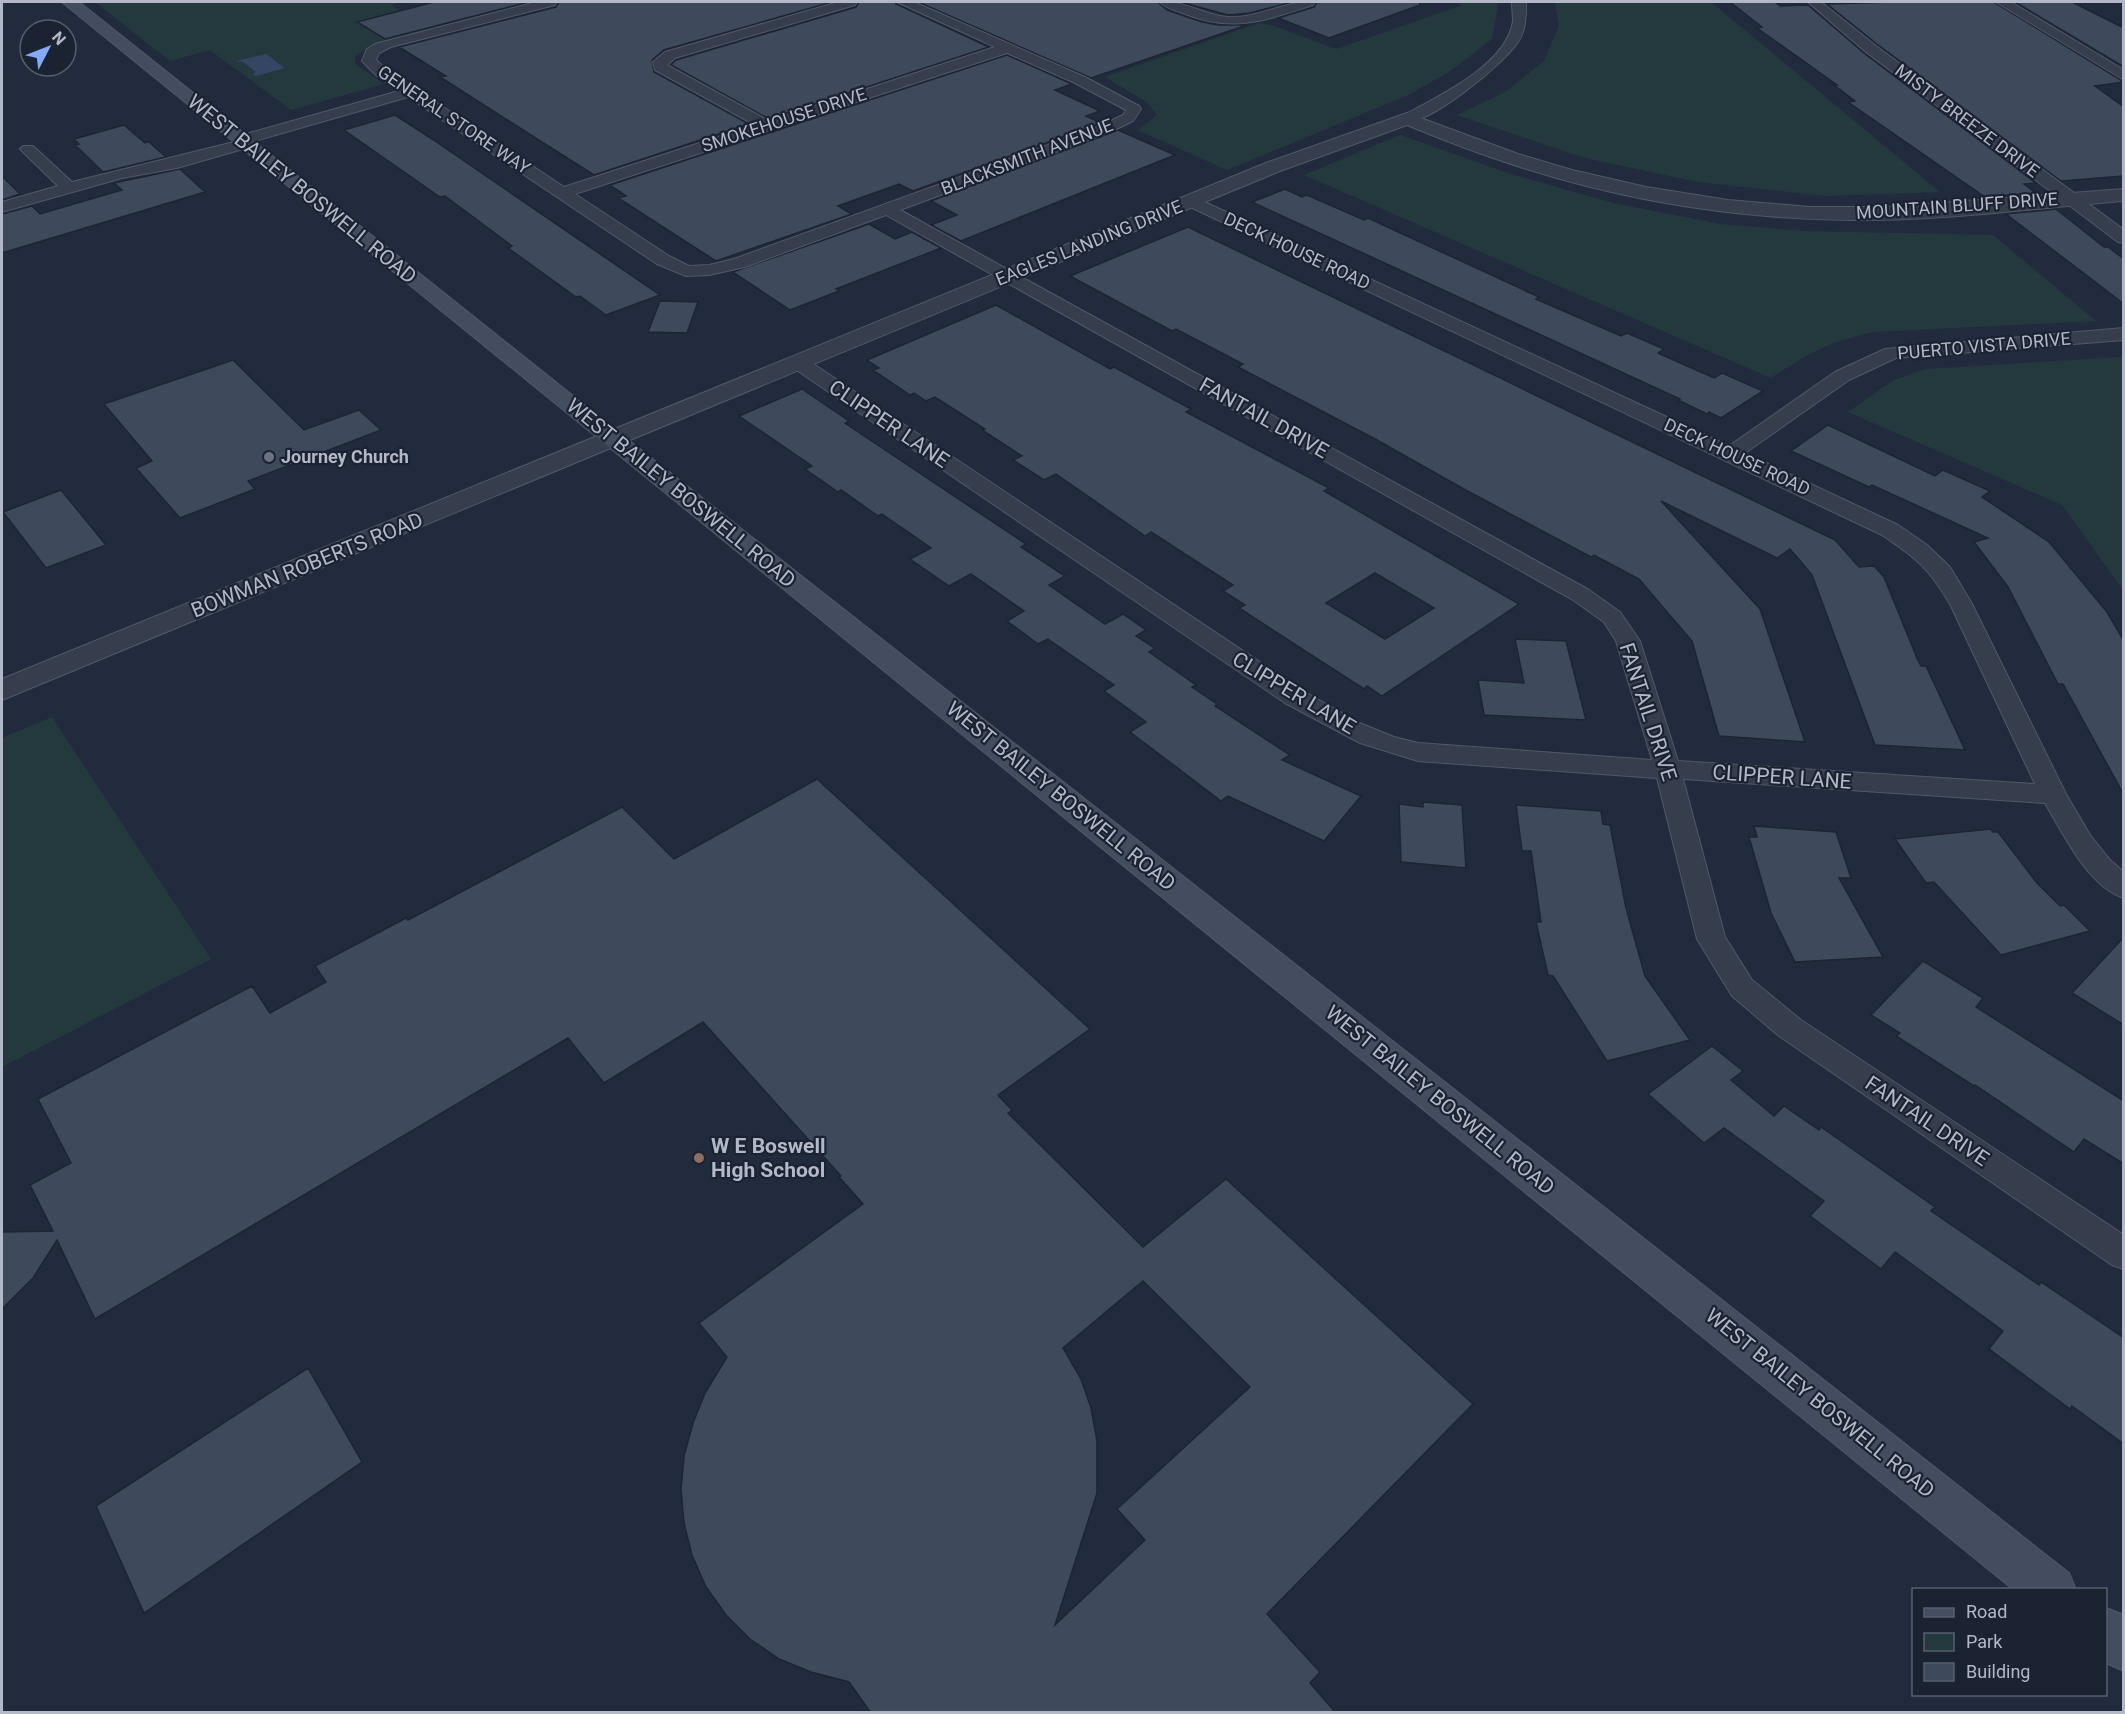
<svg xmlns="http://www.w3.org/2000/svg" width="2125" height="1714" viewBox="0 0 2125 1714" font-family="Roboto,sans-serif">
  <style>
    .green { fill: #24393e }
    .water { fill: #354564 }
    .building { fill: #3e495c; stroke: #1d2534; stroke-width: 1.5; fill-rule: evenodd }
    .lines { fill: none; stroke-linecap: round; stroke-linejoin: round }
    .minor-casing { stroke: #515868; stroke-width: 2 }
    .tertiary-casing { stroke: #515868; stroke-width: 2 }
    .secondary-casing { stroke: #515868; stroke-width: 2 }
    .minor { fill: #363e4d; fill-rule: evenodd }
    .tertiary { fill: #363e4d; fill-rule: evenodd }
    .secondary { fill: #444c60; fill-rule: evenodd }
    .worship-dot { fill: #6b7280; stroke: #1b2332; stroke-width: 2 }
    .education-dot { fill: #8d6e63; stroke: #1b2332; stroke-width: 2 }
    .labels { text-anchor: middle; stroke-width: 4.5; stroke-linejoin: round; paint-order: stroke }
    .far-street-label { font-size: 18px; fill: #b2b8c8; stroke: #1b2332 }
    .far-poi-label { font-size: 18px; font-weight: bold; fill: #b2b8c8; stroke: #1b2332; text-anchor: start }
    .street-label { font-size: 21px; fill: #b2b8c8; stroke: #1b2332 }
    .poi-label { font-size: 21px; font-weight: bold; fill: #b2b8c8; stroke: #1b2332; text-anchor: start }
  </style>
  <rect width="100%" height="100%" fill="#222b3d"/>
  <path class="green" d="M95,2H404L391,5L429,29L377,43L355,56V63L358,66L384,84L291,110L210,50L170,61Z
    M1461,2H1496L1498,6L1492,39L1449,72L1406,96L1227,170L1138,130L1157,115L1148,103L1105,77L1259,23L1274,26L1336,49L1460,6Z
    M1555,2H1711L1940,192L1826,196L1698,182L1585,158L1457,115L1505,92L1544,61L1559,26Z
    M1400,135L1511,174L1613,203L1721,224L1804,231L1993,235L2096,321L1873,332C1828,342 1809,353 1771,378L1304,175Z
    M2123,357V590L2062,505L1848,412L1894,380L1925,369Z
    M52,717L211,959L2,1067V738Z"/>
  <path class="water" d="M266,54L285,68L256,76L253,74L256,72L243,62L236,61Z"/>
  <path class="building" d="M434,2H529L385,39L357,22Z
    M559,2H832L664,50L652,60L654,72L749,124L594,175L440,77L446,76L399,47L556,7Z
    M859,2H895L896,4L989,47L769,119L671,65L676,60L856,7Z
    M918,2H1158L1167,10L1202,22L1219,25H1247L1091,78Z
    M1180,2H1293L1250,13L1228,15Z
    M1317,2H1419L1420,5L1329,38L1278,18L1314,7Z
    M1730,2H1775L1780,6L1808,5L1865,54L2036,183L2024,184L2036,193L1985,197L1848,102L1855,101L1834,85H1837L1757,28L1762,27Z
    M1893,2H1994L2124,82L2095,86L2124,107V176L2061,181L1877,44L1827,4Z
    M2015,2H2072L2124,28V67Z
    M1007,55L1072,84L1055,90L1100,111L1086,116L1101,123L913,191L899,184L838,206L852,214L716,261L618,198L626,196L610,185Z
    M395,115L432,139L660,295L606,315L580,296L576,297L508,248L512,246L445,196L440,197L344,130Z
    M124,125L145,143L149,142L166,157L103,172L75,145L79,144L74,139Z
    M1118,130L1175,155L961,241L931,225L957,215L931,201Z
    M180,169L205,192L2,253V214L32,206L40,214L122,190L114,183Z
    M2,176L20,194L2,200Z
    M1285,189L1302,197L1307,195L1364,220L1368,218L1539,297L1536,299L1621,336L1627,333L1664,349L1658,353L1714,378L1722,373L1763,391L1721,418L1709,412L1707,414L1678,400L1680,399L1252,202Z
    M2056,209L2104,247H2108L2124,259V304L2006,214Z
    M869,224L895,239L912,232L941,248L836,289L839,291L790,310L733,272Z
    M1188,227L1835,540L1859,567L1874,566L1884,577L1917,658L1921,666H1926L1965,750L1875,745L1812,575L1790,549L1777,558L1661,501L1760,609L1805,742L1719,736L1692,641L1639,579L1594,555L1591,557L1462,488L1377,440L1238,367L1243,364L1176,329L1172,331L1070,276Z
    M660,301L698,302L687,333L648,332Z
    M996,305L1110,369L1114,367L1191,409L1186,412L1329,488L1324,491L1519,604L1382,696L1367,686L1364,689L1239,608L1245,605L1223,591L1233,585L1151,532L1145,536L1056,474L1044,480L1013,460L1022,456L982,430L985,429L935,397L926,401L914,393L910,395L873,370L879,368L867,360ZM1375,573L1434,608L1385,639L1326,603Z
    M233,360L304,430L359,410L381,430L248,481L255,489L180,518L136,468L152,461L104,404Z
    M802,389L849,421L845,423L1026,544L1021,547L1065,576L1049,585L1105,624L1123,614L1146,630L1136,636L1155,648L1149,652L1196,685L1192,687L1217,704L1215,706L1290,755L1282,760L1361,796L1324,841L1228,796L1221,801L1130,732L1146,722L1104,691L1114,685L1048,639L1038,644L1007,621L1024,611L971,574L949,586L910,559L931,548L882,514L878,516L841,490L838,492L805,469L812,466L739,416Z
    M1828,425L1935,476L1943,470L1990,491L1982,497L2049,542L2107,612L2124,641V795L2063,684H2058L2008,587L1974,542L1988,538L1872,485L1869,487L1791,451Z
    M61,490L106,545L46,568L3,512Z
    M1515,639L1566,641L1586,720L1484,715L1478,680L1524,683Z
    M817,779L1090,1029L998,1095L1012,1110L1008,1113L1143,1247L1226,1179L1473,1404L1267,1614L1320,1672L1310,1683L1336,1713H871L849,1682L811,1672L779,1659L750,1639L726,1615L706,1587L692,1555L684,1523L681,1489L684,1456L693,1423L705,1393L727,1357L699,1323L863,1204L839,1177L841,1176L703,1022L604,1083L568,1038L95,1319L57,1240L33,1278L2,1309V1232L53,1231L30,1185L71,1163L38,1099L252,986L270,1013L326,982L315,966L406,918L408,920L622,807L674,859ZM1143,1281L1250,1387L1117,1509L1145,1540L1055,1625L1097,1493V1441L1091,1408L1081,1379L1063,1348Z
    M1423,802L1462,805L1466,868L1401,862L1399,804L1423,807Z
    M1516,805L1601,811L1603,824L1610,825L1626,908L1645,976L1690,1040L1607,1061L1553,976L1548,975L1536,922H1541L1531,851H1522Z
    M1754,826L1836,832L1851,878H1839L1883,957L1795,962L1771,913L1749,837H1757Z
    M1990,829L1993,832H1998L2037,883L2060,906L2064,905L2090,931L2001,955L1934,882L1926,883L1895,839Z
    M2124,937V1025L2072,993Z
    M1923,961L1983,998L1976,1007L2124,1101V1164L2084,1139L2074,1152L1975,1085L1974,1086L1896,1036L1900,1033L1871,1015Z
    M1712,1046L1743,1071L1731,1080L1774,1116L1784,1106L1819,1130L1821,1127L1935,1207L1931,1211L2039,1285L2041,1282L2124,1338V1444L2072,1406L2070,1409L1989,1349L2003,1331L1895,1252L1881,1269L1810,1216L1824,1201L1724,1128L1704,1143L1648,1094Z
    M308,1368L362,1462L144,1613L96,1506Z"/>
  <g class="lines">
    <g class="minor-casing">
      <path id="minor" d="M536,2H557L555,5L391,47L379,53L376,60L387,70L564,187L755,125L655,70L653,62L665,52L838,2H857L855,5L675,58L667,65L769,121L995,47L897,2H914L1085,77L1139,106L1141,109L1133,121L1110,132L900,210L1589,590L1620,612L1640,641L1678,761L2035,784L1950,604C1929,568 1916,558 1882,535L1184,204L1182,201L1184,198H1196L1729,446L1835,372L1885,349L2124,328V340L1896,358L1849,380L1745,453L1898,525L1927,545L1950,567L1972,604L2066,794L2090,835L2110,860L2124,872V898C2088,887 2063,833 2045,803L1683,779L1725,937L1752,980L1801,1020L2124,1235V1269L2112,1265L1779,1036L1732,996L1697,939L1657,778L1418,761L1360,743L1285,703L792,367L790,363L792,359H806L1303,691L1362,724L1394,737L1418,743L1652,760L1616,641L1604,622L1573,600L886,215L745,267L709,275L686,276L657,264L408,97L251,142L253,144L250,147L177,168L122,178L2,212V202L58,186L23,152L20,149L23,146H33L72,182L234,142L232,140L235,137L399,91L377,76L362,61L367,49L375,44ZM1007,53L1075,83L1126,110L1123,115L1100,126L734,259L709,265L689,266L669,256L575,194Z
        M1160,2C1184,0 1204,15 1228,17C1258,19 1285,0 1315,2L1313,5C1266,20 1234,33 1185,14C1177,11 1166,8 1160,2Z
        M1512,2H1526C1526,17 1526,30 1518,42C1504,64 1426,128 1402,122L1399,119L1402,116C1437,97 1507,65 1513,21C1513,15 1512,8 1512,2Z
        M1808,2H1821L1876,46L2124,230V243L2118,242L1866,52Z
        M1996,2H2011L2124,70V80Z"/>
    </g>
    <g class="tertiary-casing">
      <path id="tertiary" d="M1407,113L1518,154L1572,170L1646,187L1728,200L1811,207H1886L2124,189V201C2033,208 1943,221 1852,220C1740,219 1624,201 1517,166C1480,154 1443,140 1407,125L1280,171L2,700V679L1266,163Z"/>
    </g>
    <g class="secondary-casing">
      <path id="secondary" d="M62,2H79L622,435L2069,1573L2076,1590H2014Z
        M2106,1608L2124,1615V1671L2106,1663Z"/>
    </g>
    <use href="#minor" class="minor"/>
    <use href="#tertiary" class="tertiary"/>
    <use href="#secondary" class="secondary"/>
  </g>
  <circle class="worship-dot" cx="269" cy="457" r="6"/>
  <circle class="education-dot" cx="699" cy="1158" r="6"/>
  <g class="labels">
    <g class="far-street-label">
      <text transform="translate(454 120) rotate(34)" y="6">GENERAL STORE WAY</text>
      <text transform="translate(784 120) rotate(-18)" y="6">SMOKEHOUSE DRIVE</text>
      <text transform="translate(1967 121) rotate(37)" y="6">MISTY BREEZE DRIVE</text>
      <text transform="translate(1027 157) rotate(-21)" y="6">BLACKSMITH AVENUE</text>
      <text transform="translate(1957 206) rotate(-4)" y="6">MOUNTAIN BLUFF DRIVE</text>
      <text transform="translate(1089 243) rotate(-22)" y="6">EAGLES LANDING DRIVE</text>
      <text transform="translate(1297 251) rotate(25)" y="6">DECK HOUSE ROAD</text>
      <text transform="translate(1984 346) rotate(-5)" y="6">PUERTO VISTA DRIVE</text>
      <text transform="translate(1737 457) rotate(25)" y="6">DECK HOUSE ROAD</text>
    </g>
    <g class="far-poi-label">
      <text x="281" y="463">Journey Church</text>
    </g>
    <g class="street-label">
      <text transform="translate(302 189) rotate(39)" y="7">WEST BAILEY BOSWELL ROAD</text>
      <text transform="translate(1264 418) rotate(29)" y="7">FANTAIL DRIVE</text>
      <text transform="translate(889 424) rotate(34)" y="7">CLIPPER LANE</text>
      <text transform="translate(681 493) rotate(39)" y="7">WEST BAILEY BOSWELL ROAD</text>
      <text transform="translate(307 565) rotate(-22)" y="7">BOWMAN ROBERTS ROAD</text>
      <text transform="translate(1294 693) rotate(31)" y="7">CLIPPER LANE</text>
      <text transform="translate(1648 712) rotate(72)" y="7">FANTAIL DRIVE</text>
      <text transform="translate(1782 777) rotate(4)" y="7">CLIPPER LANE</text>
      <text transform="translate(1061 796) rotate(39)" y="7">WEST BAILEY BOSWELL ROAD</text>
      <text transform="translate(1440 1100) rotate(39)" y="7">WEST BAILEY BOSWELL ROAD</text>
      <text transform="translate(1927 1121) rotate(34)" y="7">FANTAIL DRIVE</text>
      <text transform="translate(1820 1403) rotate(39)" y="7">WEST BAILEY BOSWELL ROAD</text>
    </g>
    <g class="poi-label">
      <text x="711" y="1153">W E Boswell<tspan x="711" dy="24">High School</tspan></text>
    </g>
  </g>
  <rect width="2125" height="1714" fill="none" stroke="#b2b8c8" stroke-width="6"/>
  <rect x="1912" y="1588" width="195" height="108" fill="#1b2332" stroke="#575f6e" stroke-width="1.5"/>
  <rect x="1924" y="1608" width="30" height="9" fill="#444c60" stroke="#575f6e" stroke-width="1.5"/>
  <text x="1966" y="1618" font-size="18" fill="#b2b8c8">Road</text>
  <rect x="1924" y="1633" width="30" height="18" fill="#24393e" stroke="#575f6e" stroke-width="1.5"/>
  <text x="1966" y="1648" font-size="18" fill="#b2b8c8">Park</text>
  <rect x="1924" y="1663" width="30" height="18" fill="#3e495c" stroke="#575f6e" stroke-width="1.5"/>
  <text x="1966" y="1678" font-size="18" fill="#b2b8c8">Building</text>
  <g transform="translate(48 48) rotate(48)"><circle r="28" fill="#1b2332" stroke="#575f6e" stroke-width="1.5"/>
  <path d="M0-4.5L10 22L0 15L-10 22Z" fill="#84a8fb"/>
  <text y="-9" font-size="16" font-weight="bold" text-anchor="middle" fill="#b2b8c8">N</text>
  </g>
</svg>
